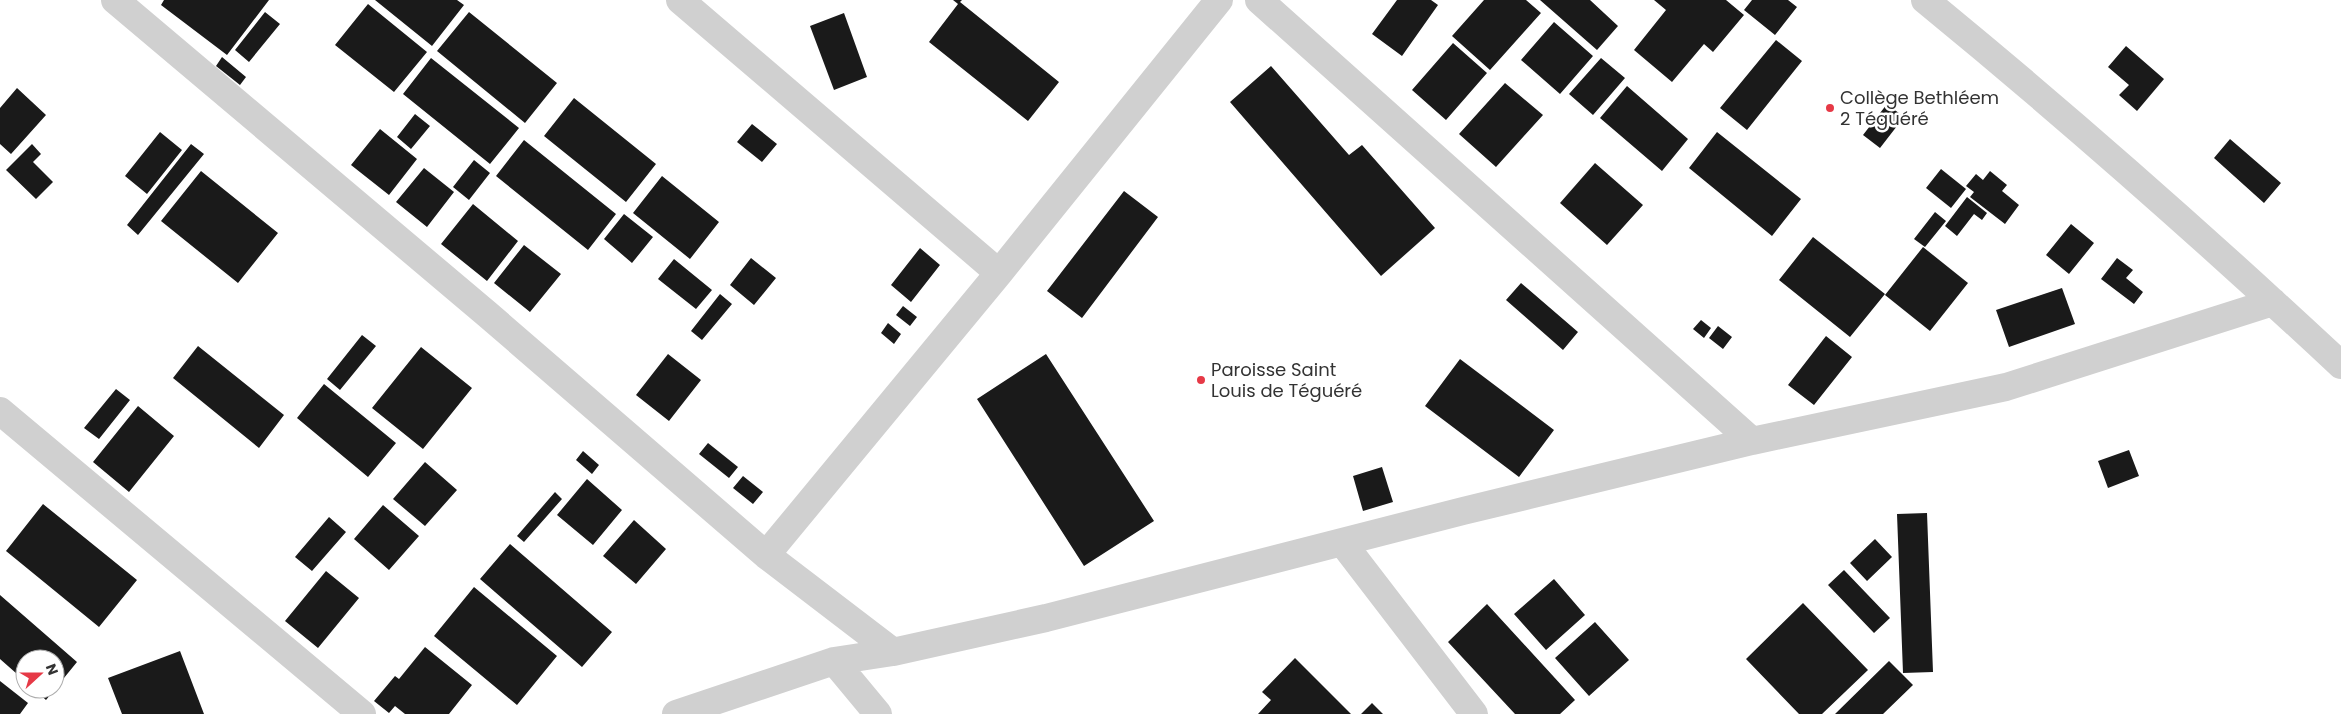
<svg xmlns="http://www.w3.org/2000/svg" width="2341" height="714" viewBox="0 0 2341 714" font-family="Poppins,sans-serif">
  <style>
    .building { fill: #1a1a1a }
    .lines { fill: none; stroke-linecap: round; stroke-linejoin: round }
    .minor { stroke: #d0d0d0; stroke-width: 28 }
    .poi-dot { fill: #e63946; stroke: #fff; stroke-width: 2 }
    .labels { text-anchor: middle; stroke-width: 5; stroke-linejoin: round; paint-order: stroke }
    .poi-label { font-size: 18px; fill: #333; stroke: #fff; text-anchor: start }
  </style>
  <rect width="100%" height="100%" fill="#fff"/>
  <path class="building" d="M164,0H269L227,55L161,5Z
    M375,0H457L464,5L432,46Z
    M953,0H962L960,2L1059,82L1028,121L929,42L958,4Z
    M1397,0H1431L1438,5L1402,56L1372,34Z
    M1484,0H1526L1541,13L1490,70L1452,36Z
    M1540,0H1590L1618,26L1597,50Z
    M1654,0H1726L1744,15L1713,52L1704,44L1672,82L1634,50L1666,10Z
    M1752,0H1788L1797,7L1775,35L1744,10Z
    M368,4L427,52L394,92L335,45Z
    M265,12L280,24L249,62L235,50Z
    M469,12L557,83L525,123L437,51Z
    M844,13L867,77L834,90L810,26Z
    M1554,22L1593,56L1560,94L1521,60Z
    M1776,40L1802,61L1747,130L1720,108Z
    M1453,43L1487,73L1446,120L1412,90Z
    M2126,46L2164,79L2137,111L2119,95L2129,85L2108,67Z
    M222,57L246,77L240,85L216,66Z
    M431,58L519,128L490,164L403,94Z
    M1601,58L1625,78L1593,115L1569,94Z
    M1271,66L1349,155L1362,145L1435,228L1381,276L1230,102Z
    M1505,83L1543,115L1496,167L1459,134Z
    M1627,86L1688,139L1662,171L1600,118Z
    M17,88L46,115L11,154L0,144V108Z
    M574,98L656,164L626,202L544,136Z
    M1887,104L1904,117L1880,148L1863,135Z
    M415,114L430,126L411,149L397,137Z
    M752,124L777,144L762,162L737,142Z
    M380,129L417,159L389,195L351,165Z
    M160,132L182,150L147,194L125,176Z
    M1717,132L1801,199L1772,236L1689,168Z
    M2230,139L2281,183L2264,203L2214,158Z
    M524,140L616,214L588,250L496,176Z
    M32,144L41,154L33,162L53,182L36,199L6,170Z
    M191,144L204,154L138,235L127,225Z
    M474,160L490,173L469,200L453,187Z
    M1595,163L1643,205L1607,245L1560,203Z
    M424,168L454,192L427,227L396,202Z
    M1941,169L1966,189L1951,208L1926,188Z
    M201,171L278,233L238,283L161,221Z
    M1990,171L2007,185L2002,191L2019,205L2005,224L1970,197L1974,192L1966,186L1976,174L1983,180Z
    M662,176L719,222L690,259L633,213Z
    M1124,191L1158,217L1082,318L1047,291Z
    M1967,197L1987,213L1982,220L1974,214L1957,236L1945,226Z
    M473,204L518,241L487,281L441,244Z
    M1935,212L1946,221L1925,247L1914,239Z
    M624,214L653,237L632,263L604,239Z
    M2071,224L2094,243L2069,274L2046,255Z
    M1813,237L1885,294L1850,337L1779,280Z
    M524,245L561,274L530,312L494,283Z
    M1923,247L1968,283L1930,331L1885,295Z
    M920,248L940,265L911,302L891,285Z
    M751,258L776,278L754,305L730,285Z
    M2117,258L2133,270L2126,278L2143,292L2134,304L2101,279Z
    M674,259L712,290L696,309L658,279Z
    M1521,283L1578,332L1563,350L1506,300Z
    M2062,288L2075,324L2009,347L1996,310Z
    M720,294L732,304L702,340L691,331Z
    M903,306L917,317L910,326L896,315Z
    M1701,320L1711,328L1704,338L1693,329Z
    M888,323L901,334L894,344L881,333Z
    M1718,326L1732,337L1723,349L1709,338Z
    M362,335L376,346L340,390L327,379Z
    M1826,336L1852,357L1814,405L1788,385Z
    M198,346L284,415L259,448L173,378Z
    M421,347L472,388L423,449L372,408Z
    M668,354L701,380L669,421L636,395Z
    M1046,354L1154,521L1084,566L977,399Z
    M1460,359L1554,430L1519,477L1425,406Z
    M324,384L396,443L368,477L297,418Z
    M116,389L130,400L99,439L84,428Z
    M138,406L174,436L129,492L93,462Z
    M708,443L738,467L729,478L699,454Z
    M2129,450L2139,476L2108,488L2098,461Z
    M583,451L599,465L592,474L576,460Z
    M425,462L457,490L425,526L393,499Z
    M1382,467L1393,502L1363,511L1353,476Z
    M743,476L763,492L753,504L733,488Z
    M587,479L622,510L593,545L557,515Z
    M555,492L562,499L524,542L517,536Z
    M43,504L137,580L99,627L6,551Z
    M383,505L419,536L389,570L354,539Z
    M1927,513L1933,672L1903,673L1897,514Z
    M329,517L346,532L312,571L295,557Z
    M634,520L666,549L636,584L603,556Z
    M1875,539L1892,557L1867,581L1850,563Z
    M510,544L612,632L582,667L480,579Z
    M1844,570L1890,618L1874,633L1828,585Z
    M326,571L359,598L318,648L285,621Z
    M1554,579L1585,615L1546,650L1514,614Z
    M474,587L557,656L517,705L434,636Z
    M0,595L77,662L46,700L34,689H55V659H25V681L0,659Z
    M1803,603L1868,670L1822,714H1799L1746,659Z
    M1487,604L1575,700L1560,714H1515L1448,642Z
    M1595,622L1629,660L1589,696L1555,658Z
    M425,647L472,685L449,714H405L395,706L389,713L374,701L395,676L399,679Z
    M180,651L204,714H122L108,678Z
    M1295,658L1351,714H1258L1271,700L1262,692Z
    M1889,661L1913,685L1883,714H1835Z
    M0,681L28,703L20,714H0Z
    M1372,703L1383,714H1361Z"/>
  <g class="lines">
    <path class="minor" d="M115,0L487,314L766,555L893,652
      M680,0L999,273
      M1259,0L1752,441
      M1925,0C2068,117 2206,239 2341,365
      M0,411L362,714
      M1342,542L1474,714
      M766,555L999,273L1219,0
      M834,661L878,714
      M676,714L834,661L893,652L1046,618L1463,511L1752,441L2006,387L2273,302"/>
  </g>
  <g class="poi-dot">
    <circle cx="1830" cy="108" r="5"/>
    <circle cx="1201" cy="380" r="5"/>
  </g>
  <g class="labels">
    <g class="poi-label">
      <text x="1840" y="104">Collège Bethléem<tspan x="1840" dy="21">2 Téguéré</tspan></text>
      <text x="1211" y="376">Paroisse Saint<tspan x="1211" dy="21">Louis de Téguéré</tspan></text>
    </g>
  </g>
  <g transform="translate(40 674) rotate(69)"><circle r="24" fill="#ffffff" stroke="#adadad"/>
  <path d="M0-4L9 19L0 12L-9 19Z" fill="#e63946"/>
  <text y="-8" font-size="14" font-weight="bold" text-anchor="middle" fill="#333333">N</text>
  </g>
</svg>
